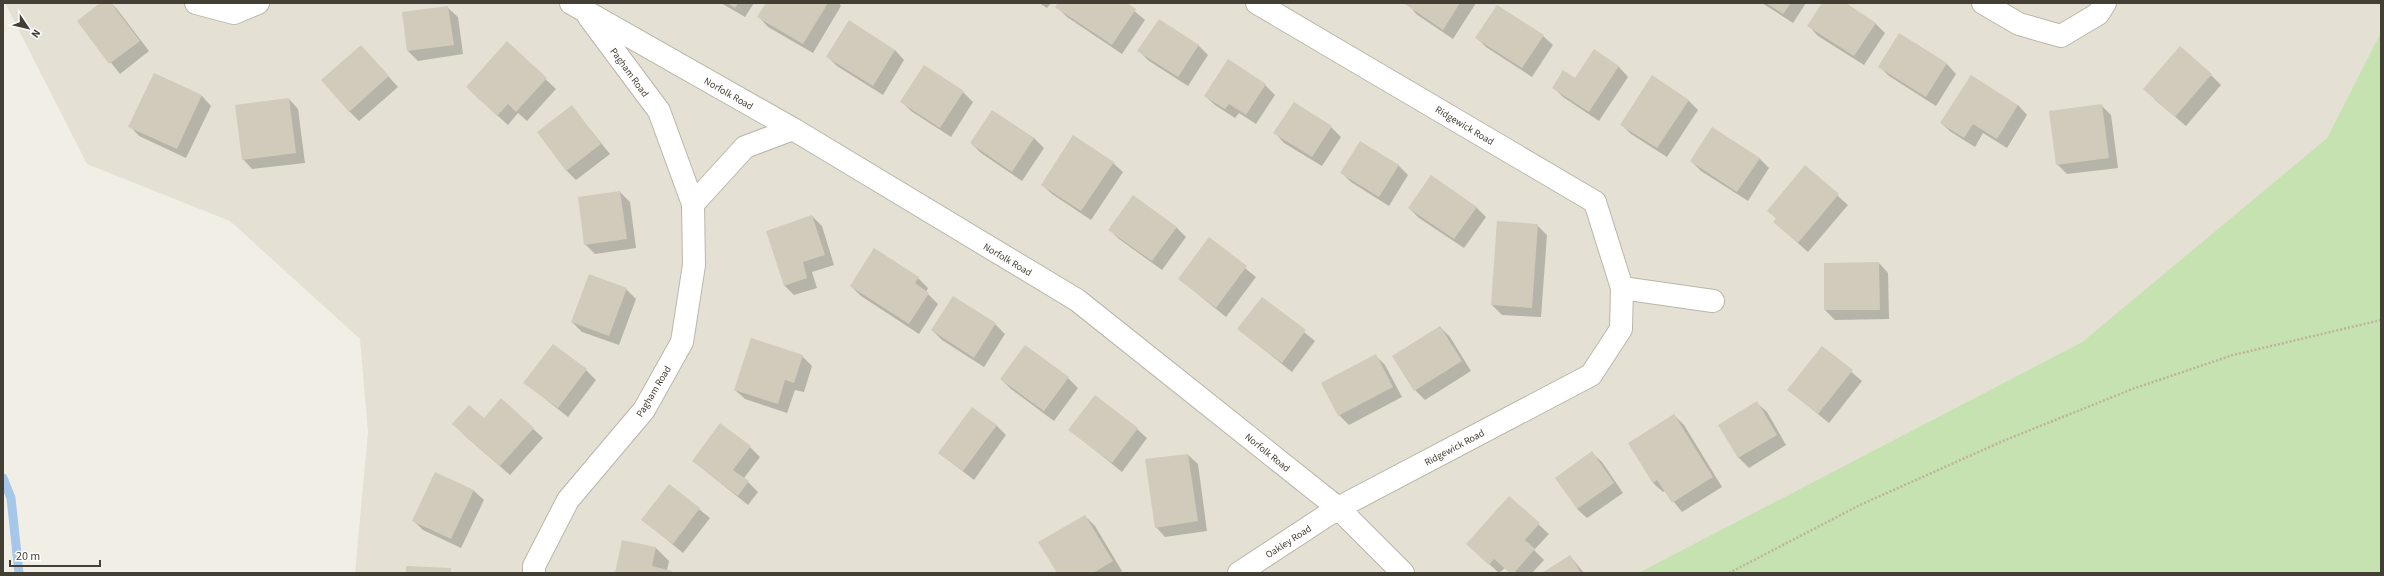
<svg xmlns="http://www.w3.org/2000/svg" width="2384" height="576" viewBox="0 0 2384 576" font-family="'Source Sans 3',sans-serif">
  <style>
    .residential { fill: #e4e0d3 }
    .green { fill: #c7e2b1 }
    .shadow { fill: #0003 }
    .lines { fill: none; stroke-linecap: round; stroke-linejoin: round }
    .stream { stroke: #a5c7e9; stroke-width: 9 }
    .building { fill: #d1cbbb }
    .street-casing { stroke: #bbb6a8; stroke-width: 24 }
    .path { stroke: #bcb39b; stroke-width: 2.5; stroke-dasharray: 2 2; stroke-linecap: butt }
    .street { stroke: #fff; stroke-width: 22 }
    .labels { text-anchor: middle; stroke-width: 3; stroke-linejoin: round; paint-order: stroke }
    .street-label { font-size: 10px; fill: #433f35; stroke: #fff }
  </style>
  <rect width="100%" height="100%" fill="#f1eee5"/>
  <path class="residential" d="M5,3H2381V32L2327,138L2082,342L1638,573H355L368,432L360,339L230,221L87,164Z"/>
  <path class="green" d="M2381,32V573H1638L2082,342L2327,138Z"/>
  <path class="shadow" d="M102,3H111L117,9L149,51L120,74L78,21Z
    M721,3H754L745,17Z
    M767,3H839L841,6L813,53L768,27L759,17Z
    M1039,3H1051L1047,8Z
    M1059,3H1125L1145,20L1122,54L1067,17L1057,7Z
    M1408,3H1476L1453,39L1416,14Z
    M1762,3H1806L1793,23Z
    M1823,3H1844L1875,23L1885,33L1864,65L1818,36L1809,26Z
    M448,8L458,17L463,54L418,61L408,51Z
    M1900,34L1947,64L1956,74L1936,106L1889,76L1879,66Z
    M1543,36L1553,45L1532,77L1486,47L1477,38Z
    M507,43L556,89L527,121L518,113L508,125L477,97Z
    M1198,45L1208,55L1188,86L1149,61L1139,51Z
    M895,50L904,60L883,95L837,66L828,57Z
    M1594,51L1619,67L1628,77L1599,121L1563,97L1553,87L1575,80Z
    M370,56L398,87L359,121L349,111Z
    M1228,61L1265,85L1275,95L1256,124L1239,113L1235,118L1215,105L1205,96Z
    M924,66L963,92L973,102L951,137L911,111L901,101Z
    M155,74L202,96L211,106L186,158L139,136L130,126Z
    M2211,75L2221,85L2186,126L2154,99Z
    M289,99L298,109L305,163L252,169L243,159Z
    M1688,100L1698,110L1667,157L1631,134L1621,124Z
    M2018,105L2027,115L2007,148L1983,133L1975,147L1951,132L1941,123Z
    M2101,105L2111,115L2118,168L2067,174L2057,164Z
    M572,107L610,154L576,180L566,170Z
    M992,111L1034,138L1044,148L1022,181L981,153L971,143Z
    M1331,127L1341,137L1322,166L1284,143L1275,133Z
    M1759,158L1769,168L1748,201L1701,171L1691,161Z
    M1113,163L1123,172L1091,220L1052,194L1042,185Z
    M1398,165L1408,175L1389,206L1351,182L1341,172Z
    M1805,167L1848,205L1808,252L1774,222L1777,219L1768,211Z
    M620,192L630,202L636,248L595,254L585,244Z
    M1476,207L1486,217L1464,248L1419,218L1409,208Z
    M812,216L822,226L834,265L812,272L817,288L794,295L784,285Z
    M1537,225L1547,235L1541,317L1502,315L1492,305Z
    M1176,227L1186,237L1162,270L1119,239L1110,230Z
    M1209,239L1256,277L1226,317L1179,279Z
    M875,249L918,278L928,288L926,292L938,304L919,334L861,296L851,286Z
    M1879,263L1888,273L1889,319L1835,320L1825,310Z
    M626,289L636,299L619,345L582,332L572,322Z
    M1262,298L1315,341L1292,372L1238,329Z
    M995,324L1005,334L984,367L942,340L932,330Z
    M1440,327L1450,337L1471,371L1425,400L1415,390Z
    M1822,347L1862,381L1829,423L1788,390Z
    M802,356L812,366L804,392L795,390L787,413L745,399L735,390Z
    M1376,356L1385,365L1402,397L1349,425L1339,415Z
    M586,370L596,380L568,417L525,383Z
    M1068,378L1078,388L1054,421L1011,389L1001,379Z
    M502,400L543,438L510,475L463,434L484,419Z
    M1757,403L1767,412L1786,445L1749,468L1739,458L1720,426Z
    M1674,415L1684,425L1722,487L1682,512L1665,491L1663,492L1653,483L1629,444Z
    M996,425L1006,435L974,480L939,453Z
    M1137,429L1147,438L1122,472L1070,430Z
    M750,447L760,457L744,478L758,492L748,505L693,461Z
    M1592,453L1602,462L1623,493L1587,518L1577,509Z
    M1188,455L1198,464L1207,531L1165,537L1156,527Z
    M435,473L474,491L484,500L461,548L423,530L413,520Z
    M669,485L710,518L683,553L643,520Z
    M1509,497L1549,534L1534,550L1544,560L1532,573H1510L1505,568L1499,573L1478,554Z
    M1085,516L1095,526L1122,571L1119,573H1058Z
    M655,547L669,561L667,570L673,573H616Z
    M1570,556L1584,573H1544Z"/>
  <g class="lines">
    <path class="stream" d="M3,478L11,498L19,573"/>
  </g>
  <path class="building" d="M100,3H111L140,41L109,64L77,21Z
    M727,3H738L735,8Z
    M766,3H828L803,44L757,17Z
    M1058,3H1127L1136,9L1112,45L1055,7Z
    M1406,3H1460L1443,30L1405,4Z
    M1766,3H1791L1783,14Z
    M1822,3H1846L1876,23L1854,56L1807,26Z
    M1497,5L1544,35L1522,68L1475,38Z
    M448,6L454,45L407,51L402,12Z
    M1159,19L1199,45L1178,77L1137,51Z
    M849,20L895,50L873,86L826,57Z
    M1899,33L1947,63L1926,97L1878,67Z
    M507,41L547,78L516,112L508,104L497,116L466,87Z
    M361,45L389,76L349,112L321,80Z
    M2180,46L2212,74L2175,117L2143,89Z
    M1594,49L1619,66L1589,112L1552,88L1563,70L1575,78Z
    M1228,59L1266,84L1246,115L1229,104L1225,109L1204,96Z
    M924,65L964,91L940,128L900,102Z
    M154,73L202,95L177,149L128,127Z
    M1652,75L1689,100L1657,148L1620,125Z
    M1971,75L2018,105L1997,139L1973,124L1964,138L1940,123Z
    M289,98L296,153L242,160L235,105Z
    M1294,102L1332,126L1312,157L1273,133Z
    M2102,104L2109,158L2056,165L2049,111Z
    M572,105L601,144L566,171L537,132Z
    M992,110L1034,138L1012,172L970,143Z
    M1712,127L1760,158L1737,192L1690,161Z
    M1073,135L1114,162L1081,211L1041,185Z
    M1360,141L1399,165L1379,197L1340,173Z
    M1805,165L1839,194L1798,243L1773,222L1776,218L1767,211Z
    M1431,175L1477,207L1454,239L1408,208Z
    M620,191L627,239L584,245L578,197Z
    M1133,195L1177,227L1152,261L1108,230Z
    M812,215L825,255L803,262L807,278L784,286L766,231Z
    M1497,221L1538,224L1532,308L1491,305Z
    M1209,237L1247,266L1216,308L1178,279Z
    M874,248L919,277L915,283L929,293L909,324L850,286Z
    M1879,262L1880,310H1824V263Z
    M589,274L627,288L609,336L571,322Z
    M953,296L996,323L974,358L931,330Z
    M1262,297L1306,330L1282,363L1237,329Z
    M1440,326L1462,361L1414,391L1392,356Z
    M751,338L803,355L794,383L785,380L778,404L734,390Z
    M553,344L587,369L558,408L523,383Z
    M1025,345L1069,377L1044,411L1000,379Z
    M1822,346L1853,370L1818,414L1787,390Z
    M1376,354L1393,387L1338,416L1321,383Z
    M1095,395L1138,428L1112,463L1068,430Z
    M501,398L534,428L500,466L452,424L469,405L484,418Z
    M1757,401L1777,435L1738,458L1718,425Z
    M972,407L997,425L963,471L938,453Z
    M1674,414L1713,477L1672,503L1657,480L1653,483L1628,443Z
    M720,423L751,446L733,470L749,481L738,496L692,461Z
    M1592,451L1614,483L1577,509L1555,478Z
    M1188,454L1198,521L1155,528L1145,459Z
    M435,472L474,490L451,539L412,521Z
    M669,484L700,508L673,544L641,520Z
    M1509,496L1540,523L1525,540L1535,549L1514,573H1510L1494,559L1489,565L1466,544Z
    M1085,515L1113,561L1093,573H1057L1038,542Z
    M622,540L656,547L652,566L672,571V573H615Z
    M1570,555L1581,573H1542Z
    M406,566L451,568V573H406Z"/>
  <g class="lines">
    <g class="street-casing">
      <path id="street" d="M196,3L234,13L258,3
        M571,3L793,129L1077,300L1338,508L1403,573
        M1257,3L1595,202L1622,288
        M1983,3L2019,24L2061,36L2098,14L2105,3
        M589,17L659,111L693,204L745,147L793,129
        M534,573V566L568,500L644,410L682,342L694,265L693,204
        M1239,573L1338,508L1591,375L1621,329L1622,288L1713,301"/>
    </g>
    <path class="path" d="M1729,573L1860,505L2003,441L2135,388L2233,355L2381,320"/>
    <use href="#street" class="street"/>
  </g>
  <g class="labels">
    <g class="street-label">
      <text transform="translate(630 72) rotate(54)" y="4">Pagham Road</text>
      <text transform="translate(729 93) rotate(30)" y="4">Norfolk Road</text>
      <text transform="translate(1465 125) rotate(31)" y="4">Ridgewick Road</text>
      <text transform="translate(1008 259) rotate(31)" y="4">Norfolk Road</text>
      <text transform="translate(653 391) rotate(-59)" y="4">Pagham Road</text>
      <text transform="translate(1454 447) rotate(-28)" y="4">Ridgewick Road</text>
      <text transform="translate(1268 452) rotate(39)" y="4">Norfolk Road</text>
      <text transform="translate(1288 541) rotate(-33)" y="4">Oakley Road</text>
    </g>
  </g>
  <rect width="2384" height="576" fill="none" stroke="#433f35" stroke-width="8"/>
  <g transform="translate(28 28) rotate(125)" stroke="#ffffff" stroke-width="3" paint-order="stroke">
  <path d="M0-3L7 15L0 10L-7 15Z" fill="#433f35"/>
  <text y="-6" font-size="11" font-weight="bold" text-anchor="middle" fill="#433f35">N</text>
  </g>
  <path d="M10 560v6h90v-6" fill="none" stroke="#433f35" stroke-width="2"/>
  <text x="16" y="560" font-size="12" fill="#433f35" stroke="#ffffff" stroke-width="3" paint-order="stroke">20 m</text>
</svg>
